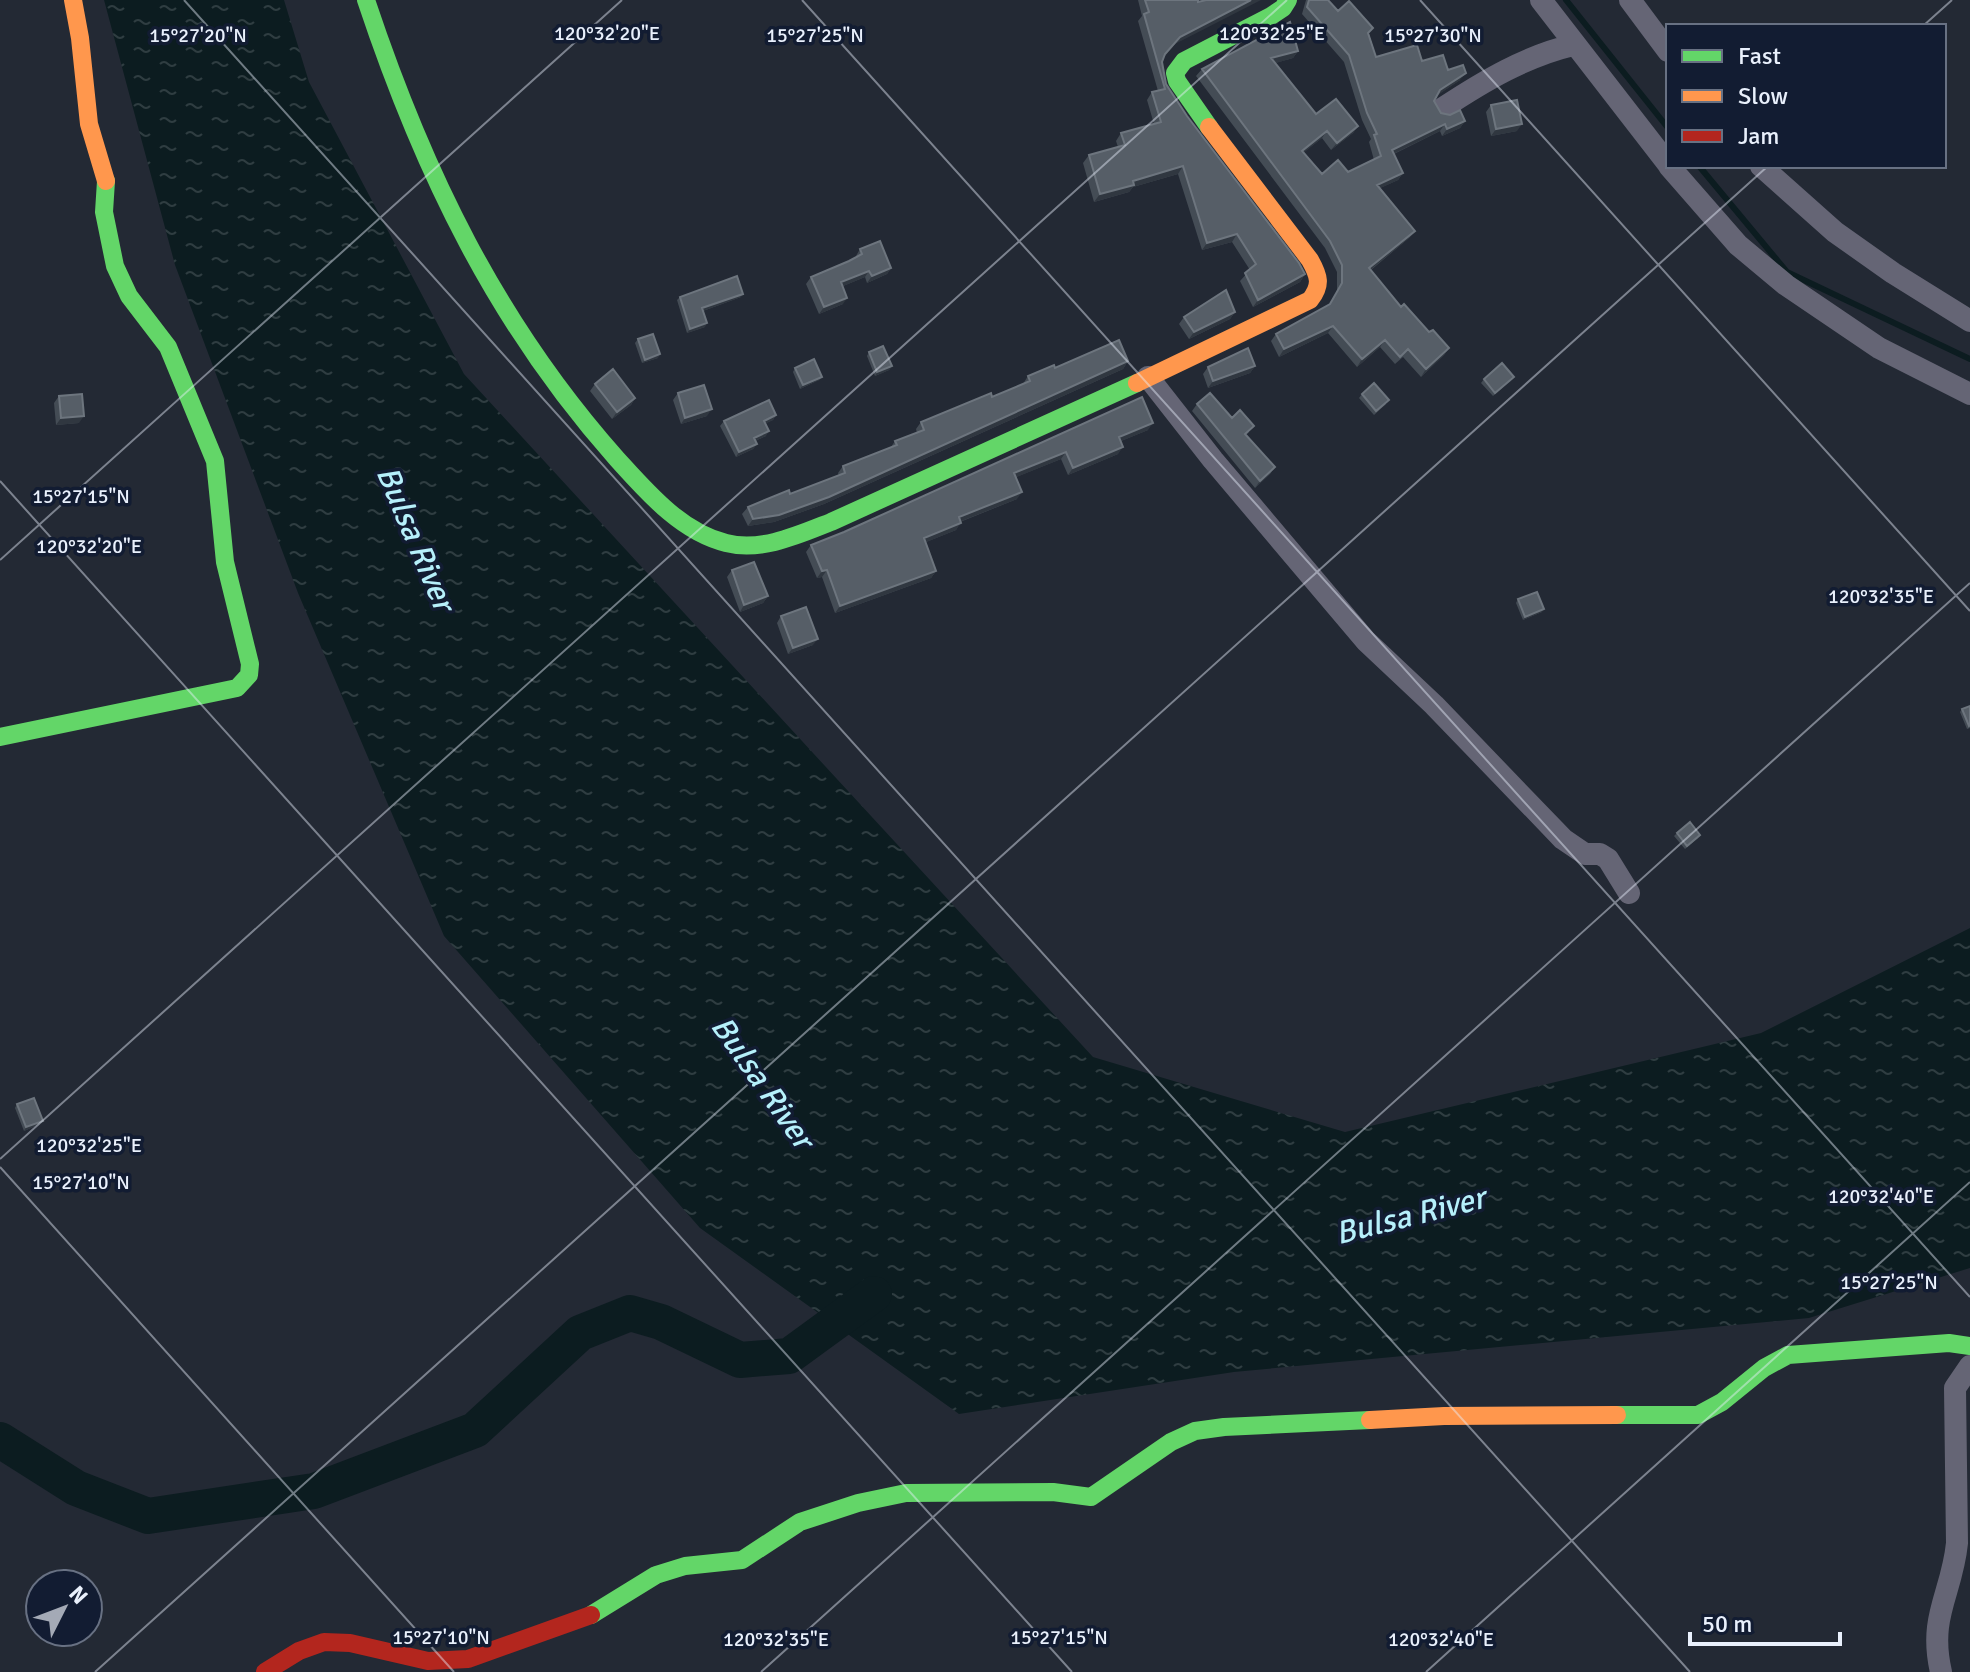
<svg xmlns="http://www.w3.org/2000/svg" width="1970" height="1672" viewBox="0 0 1970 1672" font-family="Signika,sans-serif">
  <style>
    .water { fill: url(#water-ripples) }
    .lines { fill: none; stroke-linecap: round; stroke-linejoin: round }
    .stream { stroke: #0c1c20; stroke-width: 6 }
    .river { stroke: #0c1c20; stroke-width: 36 }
    .street { stroke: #656575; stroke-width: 22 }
    .fast { stroke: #63d668; stroke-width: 18 }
    .slow { stroke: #ff974d; stroke-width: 18 }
    .jam { stroke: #b3261e; stroke-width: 18 }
    .wall { fill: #444c55 }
    .shaded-wall { fill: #303740 }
    .building { fill: #565e67; stroke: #6d757e; stroke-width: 2 }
    .ticks { fill: none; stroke: #e9f0fc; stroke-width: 2; stroke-opacity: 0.45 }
    .labels { text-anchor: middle; stroke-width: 7; stroke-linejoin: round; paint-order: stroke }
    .water-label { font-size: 32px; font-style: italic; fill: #b6f0fb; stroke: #121c32 }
    .ticks-label { font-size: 20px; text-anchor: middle; fill: #e9f0fc; stroke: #121c32; stroke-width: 7; stroke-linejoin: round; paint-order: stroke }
  </style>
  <defs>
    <pattern id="water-ripples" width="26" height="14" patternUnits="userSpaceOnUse" patternTransform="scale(2)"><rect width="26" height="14" fill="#0c1c20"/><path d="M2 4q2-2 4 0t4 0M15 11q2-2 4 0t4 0" fill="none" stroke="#2f3d41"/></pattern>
  </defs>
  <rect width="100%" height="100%" fill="#232934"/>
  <path class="water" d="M104,0H284L309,82L464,374L1093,1057L1345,1132L1761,1033L1970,928V1268L1809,1318L1234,1372L959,1414L700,1228L444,936L298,593L175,265Z"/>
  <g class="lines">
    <path class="stream" d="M1566,0L1668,128
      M1699,166L1787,272L1970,359"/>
    <path class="river" d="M0,1440L76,1488L148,1516L314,1491L475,1430L580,1333L630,1313L661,1322L740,1360L789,1356L874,1294"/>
    <path class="street" d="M1541,0L1668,164
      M1630,0L1668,51
      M1443,108C1484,81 1526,56 1573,45
      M1669,166L1738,245L1786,285L1879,348L1970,394
      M1761,166L1835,232L1893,273L1970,321
      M1148,377L1213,460L1366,641L1434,705L1563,839L1585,854H1600L1608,859L1629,893
      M1941,1672C1928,1616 1952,1594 1957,1543L1955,1388L1970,1366"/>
    <path class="fast" d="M366,0C423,171 496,323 617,459C647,492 681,532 726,543C761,552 798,535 831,522L1137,383
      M1209,127L1177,81L1175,73L1184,61L1271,16L1283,8L1288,0
      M0,737L237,688L249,675L250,664L225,562L215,461L168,347L129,296L115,266L104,212L106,181
      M1617,1415H1698L1722,1402L1764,1368L1788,1355L1949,1343L1970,1346
      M591,1615L656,1575L685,1566L742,1560L800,1522L858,1503L906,1493L1053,1492L1091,1497L1171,1442L1195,1431L1224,1427L1370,1420"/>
    <path class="slow" d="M73,0L80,38L89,124L106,181
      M1137,383L1310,300C1322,285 1319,276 1310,260L1209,127
      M1370,1420L1444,1416L1617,1415"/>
    <path class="jam" d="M265,1672L299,1651L324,1642L350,1643L428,1661L468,1659L591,1615"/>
  </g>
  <path class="wall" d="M1138,0H1198L1175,44L1164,57L1162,62L1166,84L1187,116L1305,274L1300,282L1253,307L1240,281L1250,270L1232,242L1202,250L1178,174L1133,187L1129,192L1094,202L1083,163L1089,155L1118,147L1116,141L1121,133L1154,124L1147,100L1152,92L1158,91L1138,21L1142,16Z
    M1306,0H1328L1338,11L1369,34L1376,57L1422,61L1448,70L1460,80L1437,95L1434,101L1441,113L1465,121L1460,128L1442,136L1440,131L1394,154L1403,173L1398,180L1380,188L1415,231L1409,238L1371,270L1401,307L1449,348L1444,355L1421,377L1403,357L1395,364L1380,347L1357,367L1328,333L1279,357L1271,341L1276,334L1329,305L1337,291V272L1325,248L1196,76L1202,69L1298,51L1293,58L1275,63L1316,114L1358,126L1353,133L1331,150L1322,138L1304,152L1322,174L1348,172L1374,160L1369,142L1371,139L1362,120L1344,62L1302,14Z
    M1491,105L1517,131L1491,136L1486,112Z
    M860,249L891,268L887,274L867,283L865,277L843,286V304L819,314L806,284L811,277L857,257L856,256Z
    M680,297H741L703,311L705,327L687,333L677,300Z
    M1235,312L1230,319L1189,339L1179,324L1184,317Z
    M638,339L658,358L642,363L635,343Z
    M869,352L892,366L889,370L875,376L867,356Z
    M1128,361L1123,369L824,504L774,522L748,526L742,514L748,507L790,494L839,476L838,473L843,466L891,447L895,441L917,433L916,429L921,422L992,397L1023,384L1028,376L1055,368Z
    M1255,366L1250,373L1208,388L1203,374L1208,367Z
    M795,368L822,377L819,380L800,389L793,372Z
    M1484,379L1511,380L1493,396L1481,383Z
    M595,384L635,398L631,405L612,419L590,391Z
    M678,393L707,416L681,424L673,400Z
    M1362,394L1386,404L1374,415L1359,398Z
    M59,396L79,423L56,425L54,403Z
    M1142,397L1148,430L1121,441L1118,454L1068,475L1061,459L1016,477L1017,499L960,522L956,530L926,542L936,571L931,578L835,613L822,577L817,578L806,552L811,545L844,532Z
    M1197,404L1232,418L1249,432L1246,435L1275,467L1270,474L1255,488L1192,411Z
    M776,415L773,420L766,423V436L755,441L757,444L753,449L736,457L720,426L724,421Z
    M732,570L768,596L763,603L740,612L727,577Z
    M1518,599L1542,612L1523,620L1516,603Z
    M781,616L813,645L788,654L777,623Z
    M1962,709L1970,728L1967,729L1960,712Z
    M1677,833L1698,838L1685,849L1674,836Z
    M17,1104L40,1124L24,1131L15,1108Z"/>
  <path class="shaded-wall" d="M1251,0H1261L1175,44L1160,62L1180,37Z
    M1298,51L1293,58L1266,66L1271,58Z
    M1466,73L1460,80L1435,97L1440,90Z
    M1465,121L1460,128L1442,136L1447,129Z
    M1445,124L1440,131L1387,157L1392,150Z
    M1522,124L1517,131L1491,136L1496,129Z
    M1358,126L1353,133L1331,150L1337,143Z
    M1327,131L1322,138L1297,158L1302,151Z
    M1183,166L1178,174L1133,187L1129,192L1094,202L1100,194L1133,181Z
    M1403,173L1398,180L1372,192L1377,185Z
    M1415,231L1409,238L1364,275L1369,268Z
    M1237,234L1232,242L1202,250L1207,243Z
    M891,268L887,274L867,283L872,276Z
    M869,271L865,277L836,289L841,282Z
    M1305,274L1300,282L1253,307L1258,300Z
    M743,294L741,297L700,312L702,308Z
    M847,298L843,304L819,314L824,307Z
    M1235,312L1230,319L1189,339L1194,332Z
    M707,323L705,327L687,333L690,329Z
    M1333,326L1328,333L1279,357L1284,349Z
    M1385,340L1380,347L1357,367L1362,359Z
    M1449,348L1444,355L1421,377L1426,369Z
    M660,354L658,358L642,363L645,360Z
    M1128,361L1123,369L824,504L774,522L748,526L753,519Z
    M892,366L889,370L875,376L877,372Z
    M1255,366L1250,373L1208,388L1213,381Z
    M822,377L819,380L800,389L803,385Z
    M635,398L631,405L612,419L617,412Z
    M712,409L707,416L681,424L685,418Z
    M776,415L773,420L761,426L764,421Z
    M84,416L79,423L56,425L61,418Z
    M1153,423L1148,430L1114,444L1119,437Z
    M769,431L766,436L750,443L754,438Z
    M757,444L753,449L736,457L739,452Z
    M1123,447L1118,454L1068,475L1073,468Z
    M1066,452L1061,459L1009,480L1014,473Z
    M1275,467L1270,474L1255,488L1260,481Z
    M1022,492L1017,499L954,524L959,517Z
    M961,523L956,530L919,545L924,538Z
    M827,570L822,577L817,578L822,571Z
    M936,571L931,578L835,613L840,606Z
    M768,596L763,603L740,612L744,605Z
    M1544,609L1542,612L1523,620L1525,617Z
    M818,639L813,645L788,654L793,648Z
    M43,1121L40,1124L24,1131L26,1127Z"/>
  <path class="building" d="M1145,0H1198V2L1206,0H1251L1180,37L1165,54L1162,62L1166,84L1187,116L1299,263L1305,274L1258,300L1245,273L1256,264L1237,234L1207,243L1183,166L1133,181L1134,185L1100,194L1089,155L1125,145L1121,133L1161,122L1152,92L1165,89L1144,14L1149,12Z
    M1309,0H1328L1338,11L1349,1L1373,28L1368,33L1376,57L1417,45L1422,61L1443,55L1448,70L1463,65L1466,73L1440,90L1434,101L1441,113L1450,115L1460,110L1465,121L1447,129L1445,124L1392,150L1403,173L1377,185L1415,231L1369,268L1401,307L1404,304L1429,332L1433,330L1449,348L1426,369L1408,349L1400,357L1385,340L1362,359L1333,326L1284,349L1276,334L1330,304L1342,283V265L1330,241L1202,69L1290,22L1298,51L1271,58L1316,114L1336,99L1358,126L1337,143L1327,131L1302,151L1322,174L1338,160L1348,172L1381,156L1374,135L1377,134L1367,113L1349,55L1307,7Z
    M1517,100L1522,124L1496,129L1491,105Z
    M880,241L891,268L872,276L869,271L841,282L847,298L824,307L811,277L849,261L862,254L860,249Z
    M737,276L743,294L702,308L707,323L690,329L680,297Z
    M1226,290L1235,312L1194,332L1184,317Z
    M653,334L660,354L645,360L638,339Z
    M1119,340L1128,361L829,497L779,515L753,519L748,507L789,490L790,494L845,473L843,466L897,445L895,441L924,430L921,422L991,393L992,397L1030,381L1028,376L1054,365L1055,368Z
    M883,346L892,366L877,372L869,352Z
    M1248,348L1255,366L1213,381L1208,367Z
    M814,359L822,377L803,385L795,368Z
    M1502,363L1514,377L1495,393L1484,379Z
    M613,369L635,398L617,412L595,384Z
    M1374,383L1389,400L1376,411L1362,394Z
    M704,385L712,409L685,418L678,393Z
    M1210,393L1232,418L1240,410L1254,426L1245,434L1275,467L1260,481L1197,404Z
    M82,394L84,416L61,418L59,396Z
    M1142,397L1153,423L1119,437L1123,447L1073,468L1066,452L1014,473L1022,492L959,517L961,523L924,538L936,571L840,606L827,570L822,571L811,545L844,532Z
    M769,400L776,415L764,421L769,431L754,438L757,444L739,452L724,421Z
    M754,562L768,596L744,605L732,570Z
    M1537,592L1544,609L1525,617L1518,599Z
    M806,607L818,639L793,648L781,616Z
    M1970,706V725L1969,726L1962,709Z
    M1690,822L1700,835L1687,846L1677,833Z
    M34,1098L43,1121L26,1127L17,1104Z"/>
  <path class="ticks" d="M184,0L1690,1672M802,0L1970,1297M1420,0L1970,611M1923,26L1952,0M0,481L1072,1672M0,560L622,0M0,1159L1287,0M0,1167L454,1672M95,1672L1768,166M761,1672L1970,583M1426,1672L1970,1182"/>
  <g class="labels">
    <g class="water-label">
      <text transform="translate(416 538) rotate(67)" y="11">Bulsa River</text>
      <text transform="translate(763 1082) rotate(55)" y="11">Bulsa River</text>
      <text transform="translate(1410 1215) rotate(-14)" y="11">Bulsa River</text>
    </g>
  </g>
  <g class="ticks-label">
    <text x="607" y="40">120°32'20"E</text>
    <text x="1272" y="40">120°32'25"E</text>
    <text x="198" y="42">15°27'20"N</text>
    <text x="815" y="42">15°27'25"N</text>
    <text x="1433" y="42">15°27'30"N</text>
    <text x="81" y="503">15°27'15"N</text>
    <text x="89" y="553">120°32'20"E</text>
    <text x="1881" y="603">120°32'35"E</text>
    <text x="89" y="1152">120°32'25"E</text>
    <text x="81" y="1189">15°27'10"N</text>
    <text x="1881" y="1203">120°32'40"E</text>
    <text x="1889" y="1289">15°27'25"N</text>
    <text x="441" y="1644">15°27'10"N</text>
    <text x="1059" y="1644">15°27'15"N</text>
    <text x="776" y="1646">120°32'35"E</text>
    <text x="1441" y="1646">120°32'40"E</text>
  </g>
  <rect x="1666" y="24" width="280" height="144" fill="#121c32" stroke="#687183" stroke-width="2"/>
  <rect x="1682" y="50" width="40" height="12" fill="#63d668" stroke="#687183" stroke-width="2"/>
  <text x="1738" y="64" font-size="24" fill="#e9f0fc">Fast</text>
  <rect x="1682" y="90" width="40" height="12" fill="#ff974d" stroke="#687183" stroke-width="2"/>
  <text x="1738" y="104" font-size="24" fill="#e9f0fc">Slow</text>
  <rect x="1682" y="130" width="40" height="12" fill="#b3261e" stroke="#687183" stroke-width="2"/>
  <text x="1738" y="144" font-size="24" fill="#e9f0fc">Jam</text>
  <g transform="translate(64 1608) rotate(48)"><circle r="38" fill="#121c32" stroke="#687183" stroke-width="2"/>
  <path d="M0-6L14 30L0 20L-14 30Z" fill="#a4aab6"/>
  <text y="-12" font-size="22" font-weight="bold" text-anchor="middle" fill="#e9f0fc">N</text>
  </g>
  <path d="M1690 1632v12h150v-12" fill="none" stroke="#e9f0fc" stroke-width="4"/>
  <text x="1702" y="1632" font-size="24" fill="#e9f0fc" stroke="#121c32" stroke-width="6" paint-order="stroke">50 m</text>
</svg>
